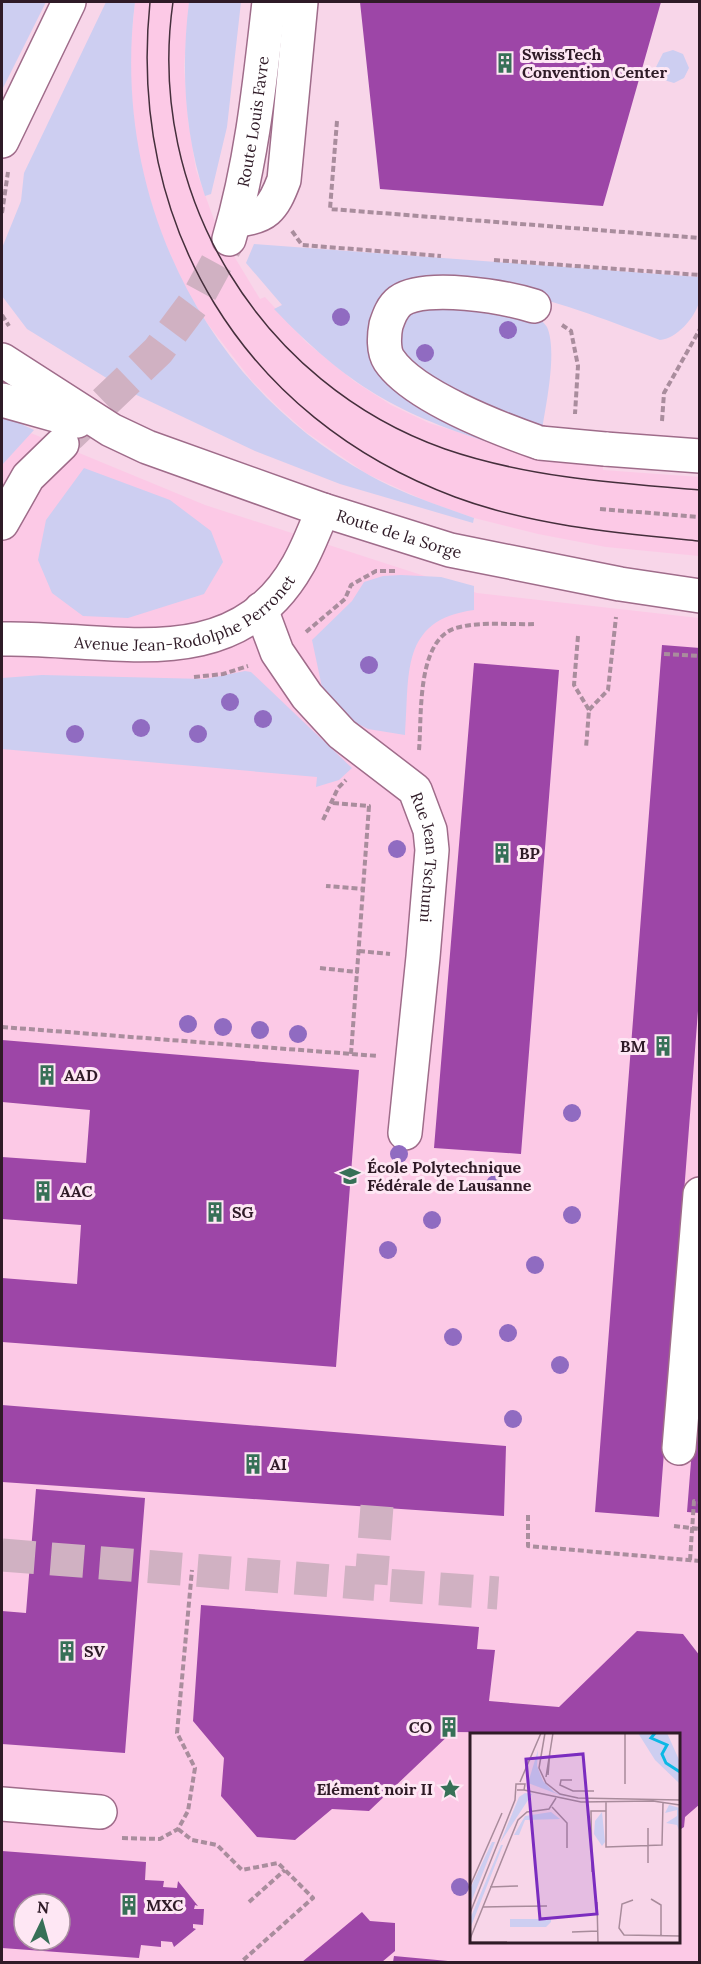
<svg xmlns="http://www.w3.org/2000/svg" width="701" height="1964" viewBox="0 0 701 1964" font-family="Lora,serif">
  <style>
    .built { fill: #fcc9e6; fill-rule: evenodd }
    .green { fill: #cdcef1 }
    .building { fill: #9d46a7; fill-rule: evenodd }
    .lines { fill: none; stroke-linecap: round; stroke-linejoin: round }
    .minor-tunnel { stroke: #d0b1c2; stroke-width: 33; stroke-dasharray: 33 16; stroke-linecap: butt }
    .minor-casing { stroke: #9f6c8a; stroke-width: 36 }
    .major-casing { stroke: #9f6c8a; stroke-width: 36 }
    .path { stroke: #a98d9d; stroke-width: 4; stroke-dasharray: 6 3; stroke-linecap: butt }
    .minor { stroke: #fff; stroke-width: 33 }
    .major { stroke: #fff; stroke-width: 33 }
    .tram { stroke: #452f3c; stroke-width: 1.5 }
    .minor-bridge-casing { stroke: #9f6c8a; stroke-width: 36; stroke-linecap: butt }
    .minor-bridge { stroke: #fff; stroke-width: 33 }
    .tree { fill: #906bc1 }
    .labels { text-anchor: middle; stroke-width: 6; stroke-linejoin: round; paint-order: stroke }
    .poi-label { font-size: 16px; font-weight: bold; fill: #2f1b27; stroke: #fee7f4; text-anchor: start }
    .street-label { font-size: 16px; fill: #2f1b27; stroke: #fee7f4 }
    .inset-river { fill: none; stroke: #0cb8e5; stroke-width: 3 }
    .inset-road { fill: none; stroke: #a88b9b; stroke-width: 1.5 }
    .view { fill: #7b2cbf; fill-opacity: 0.15; stroke: #7b2cbf; stroke-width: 3 }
    .inset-edge { fill: none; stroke: #2f1b27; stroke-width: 3 }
  </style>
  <rect width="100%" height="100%" fill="#f8d6e9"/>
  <path class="built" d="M135,2H189L184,67L188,120L196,170L217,228L260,299L265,297L306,342L354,381L391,405L429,423L501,446L603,464V470L699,477V556L606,547L538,534L474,518L426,501L367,474L306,432L278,407L252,381L207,323L187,292L159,229L140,165L135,134L129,65Z
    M2,424H9L205,505L477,593L699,618V1962H2ZM472,1734H678V1942H472ZM24,1904H60V1940H24Z"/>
  <path class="green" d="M2,2H46L2,90Z
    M106,2H135C111,191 200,382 369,475C403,494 438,505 474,518L473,523L340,484L255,451L126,390L27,329L2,296V248L21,201L24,173Z
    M189,2H241L227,127L211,194L205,196C184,133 181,67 189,2Z
    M673,50L683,54L689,68L684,78L674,83L664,80L656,67L663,53Z
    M254,244L699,277C699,284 701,295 699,302C695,318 676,339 660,340C587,313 487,271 408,289C392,293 383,305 380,321C376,336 378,357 388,369C418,407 495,435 540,451L538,459H535L534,456L501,448V446C398,415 348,386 274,309L282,305L246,263Z
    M411,303L533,314C538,318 544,322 547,327C558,352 545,409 541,436L409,369L393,333Z
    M2,415L34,430L2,465Z
    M84,468L170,500L211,531L223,562L204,594L128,618L83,616L52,593L38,560L46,520Z
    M401,575L441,577L474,586V610C399,620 410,675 405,735L368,729L350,720L323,692L312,640L352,601L364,582L383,576Z
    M245,671L251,672L352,768L339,780L316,787L317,777L2,749V678L42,675L205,679Z"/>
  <path class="building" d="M360,2H661L603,206L380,189Z
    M662,645L700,648V985L659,1517L595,1512Z
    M474,663L559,670L521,1154L434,1148Z
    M2,1040L359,1070L336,1367L2,1342V1278L77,1284L81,1225L2,1219V1157L86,1163L90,1110L2,1102Z
    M2,1405L506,1446L504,1516L2,1482Z
    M694,1424L700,1425V1513L687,1512Z
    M36,1489L145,1498L125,1753L2,1744V1611L26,1613Z
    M201,1605L479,1627L477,1649L495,1650L489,1701L559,1707L637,1631L683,1634L700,1656V1804L685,1817L684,1827L678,1831V1734L452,1732L369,1811L332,1809L295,1840L257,1837L221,1796L224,1758L193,1721Z
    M2,1851L146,1862L145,1880L164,1881L163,1887L177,1888L178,1881L198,1906L195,1905L194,1909H204L203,1925L193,1924V1928L196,1929L174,1947L172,1942L161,1941V1947L141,1945L139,1958L2,1948ZM24,1904H60V1940H24Z
    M362,1912L370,1921L395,1923V1951L382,1962H302Z
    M394,1956L448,1961V1962H393Z"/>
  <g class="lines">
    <path class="minor-tunnel" d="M69,436L158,351L197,299L229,240
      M377,1506L371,1584L498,1593
      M2,1555L371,1584"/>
    <g class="minor-casing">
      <g id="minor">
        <path d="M235,220C266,218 273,209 284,180L301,2"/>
        <path id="s1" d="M229,239C252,161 260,81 269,2"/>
        <path d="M534,306C505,297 426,283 400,301C392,307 389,316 386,325C384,335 383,351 389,360C413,396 500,429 540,443"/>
        <path id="s2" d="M2,360L111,430L147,447L323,510L450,550L620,584L700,596"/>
        <path d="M2,400L77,421"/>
        <path d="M605,449L700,456"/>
        <path d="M2,523L28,477L62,444"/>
        <path id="s3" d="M261,609L277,652L307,696L342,734L415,790L430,830L432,850L423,957L405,1133"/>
        <path id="s4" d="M2,639C107,636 233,680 298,565C308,548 315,528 323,510"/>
        <path d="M679,1448L700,1194"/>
        <path d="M2,1804L100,1812"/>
      </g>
    </g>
    <g class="major-casing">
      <path id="major" d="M2,141L69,2"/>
    </g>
    <path class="path" d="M337,121L330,209L700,238
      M2,213L8,172
      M292,231L302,245L441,256
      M494,260L700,275
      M2,315L9,326
      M562,325L571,331L578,366L575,414
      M662,421L664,393L700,329
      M600,509L700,517
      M306,632L345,599L351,585L376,571H397
      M578,636L574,685L589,710L586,748
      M664,654L700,656
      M194,677L223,674L248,666
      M589,710L608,690L616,617
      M419,750C422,716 416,640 456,628C480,621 510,625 535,624
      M333,803L369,806L363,889
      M323,820L338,788L346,780
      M359,951L390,954
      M320,968L357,972L363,889L326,886
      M2,1027L378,1056
      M351,1054L357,972
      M528,1515V1546L700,1561
      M674,1526L700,1529
      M690,1560L694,1501L700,1502
      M178,1829L192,1840L217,1845L242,1870L278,1863L313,1898L241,1962
      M122,1838L160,1839L178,1829L188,1811L195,1768L177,1733L192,1570
      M249,1902L285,1870"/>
    <use href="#minor" class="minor"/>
    <use href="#major" class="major"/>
    <path class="tram" d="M150,2C127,225 243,418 455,497C533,526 617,533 700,541
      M173,2C145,195 261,384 445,449C526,477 614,483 700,490"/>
    <g class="minor-bridge-casing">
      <path id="minor-bridge" d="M540,443L605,449"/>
    </g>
    <use href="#minor-bridge" class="minor-bridge"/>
  </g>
  <g class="tree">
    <circle cx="341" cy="317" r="9"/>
    <circle cx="508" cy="330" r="9"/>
    <circle cx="425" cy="353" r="9"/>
    <circle cx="369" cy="665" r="9"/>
    <circle cx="230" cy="702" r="9"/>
    <circle cx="263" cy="719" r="9"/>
    <circle cx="141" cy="728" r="9"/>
    <circle cx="75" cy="734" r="9"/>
    <circle cx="198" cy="734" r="9"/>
    <circle cx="397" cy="849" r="9"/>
    <circle cx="188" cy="1024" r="9"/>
    <circle cx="223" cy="1027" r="9"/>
    <circle cx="260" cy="1030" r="9"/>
    <circle cx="298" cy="1034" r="9"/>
    <circle cx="572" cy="1113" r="9"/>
    <circle cx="399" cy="1154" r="9"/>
    <circle cx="495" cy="1184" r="9"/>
    <circle cx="572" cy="1215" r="9"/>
    <circle cx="432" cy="1220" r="9"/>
    <circle cx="388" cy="1250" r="9"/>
    <circle cx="535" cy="1265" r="9"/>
    <circle cx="508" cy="1333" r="9"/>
    <circle cx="453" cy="1337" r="9"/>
    <circle cx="560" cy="1365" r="9"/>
    <circle cx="513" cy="1419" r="9"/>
    <circle cx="460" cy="1887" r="9"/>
  </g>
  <defs>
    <g id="building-bare" transform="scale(1.62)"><path d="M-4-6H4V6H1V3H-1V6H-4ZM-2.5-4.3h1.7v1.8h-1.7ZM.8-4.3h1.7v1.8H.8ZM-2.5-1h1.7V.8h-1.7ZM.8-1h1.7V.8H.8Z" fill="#377057" stroke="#fee7f4" stroke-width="2.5" paint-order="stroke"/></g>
    <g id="university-bare" transform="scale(1.62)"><path d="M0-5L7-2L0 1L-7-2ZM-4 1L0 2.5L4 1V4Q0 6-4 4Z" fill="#377057" stroke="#fee7f4" stroke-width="2.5" paint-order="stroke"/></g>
    <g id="sight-bare" transform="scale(1.62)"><path d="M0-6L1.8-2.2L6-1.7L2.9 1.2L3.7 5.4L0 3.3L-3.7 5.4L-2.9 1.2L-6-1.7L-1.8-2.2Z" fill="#377057" stroke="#fee7f4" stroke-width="2.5" paint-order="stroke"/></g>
  </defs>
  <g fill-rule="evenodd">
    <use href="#building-bare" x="505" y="63"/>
    <use href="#building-bare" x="502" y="853"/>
    <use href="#building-bare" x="663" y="1046"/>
    <use href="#building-bare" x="47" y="1075"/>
    <use href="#university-bare" x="350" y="1176"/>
    <use href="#building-bare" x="43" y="1191"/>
    <use href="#building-bare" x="215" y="1212"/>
    <use href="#building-bare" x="253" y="1464"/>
    <use href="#building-bare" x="67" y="1651"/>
    <use href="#building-bare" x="449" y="1727"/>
    <use href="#sight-bare" x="450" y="1789"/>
    <use href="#building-bare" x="129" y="1905"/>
  </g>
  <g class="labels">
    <g class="poi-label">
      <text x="522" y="60">SwissTech<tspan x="522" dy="18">Convention Center</tspan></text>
      <text x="519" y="859">BP</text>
      <text x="646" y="1052" text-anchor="end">BM</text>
      <text x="64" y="1081">AAD</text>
      <text x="367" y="1173">École Polytechnique<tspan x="367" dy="18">Fédérale de Lausanne</tspan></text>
      <text x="60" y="1197">AAC</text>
      <text x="232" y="1218">SG</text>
      <text x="270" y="1470">AI</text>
      <text x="84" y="1657">SV</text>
      <text x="432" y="1733" text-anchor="end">CO</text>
      <text x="433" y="1795" text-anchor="end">Elément noir II</text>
      <text x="146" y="1911">MXC</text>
    </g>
    <g class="street-label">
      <text dy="6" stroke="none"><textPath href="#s1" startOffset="120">Route Louis Favre</textPath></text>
      <text dy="6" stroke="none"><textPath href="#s2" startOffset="436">Route de la Sorge</textPath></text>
      <text dy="6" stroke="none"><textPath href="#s4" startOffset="192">Avenue Jean-Rodolphe Perronet</textPath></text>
      <text dy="6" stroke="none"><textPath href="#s3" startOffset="312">Rue Jean Tschumi</textPath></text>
    </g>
  </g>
  <g transform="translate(470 1733)">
    <rect width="210" height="210" fill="#f8d6e9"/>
    <path d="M168,0H197L210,29V51L185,27ZM68,17L67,33L73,48L84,59L98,65L58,50ZM55,60L62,61L30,110L49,64ZM199,72L210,75V100L207,92L196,90L207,83V77L195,80ZM81,79L90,86L55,87L49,102H44L55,83ZM132,79L135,109L132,113L124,101L125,88ZM22,109H25L0,172V156ZM31,112H33L0,196V186ZM40,186H81V189L76,194H40Z" fill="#cdcef1"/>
    <path class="inset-river" d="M185,0L181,5L197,12L192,21L196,30L210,39"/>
    <path class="inset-road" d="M75,0L69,35L76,50L90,61L108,65L210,67M155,0V51M78,42L80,18M76,44L83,0M102,47H91L90,52L103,58H124M50,49L71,0M54,57L111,69L183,68L210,72M136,69V114L192,112L193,70M82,74L97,90V115M178,95V130M122,139L121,78H136M0,153L32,80M20,154L48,153M181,166L191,172V203M163,167L152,171L149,195L154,202L210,203M127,169L128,210M13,174L77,173M0,180L45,67L46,51H55L54,57H47M102,199L128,198M0,206L48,87L57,79L79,76L86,65M0,209H37"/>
    <path class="view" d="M113,21L127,181L70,186L56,26Z"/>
    <rect width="210" height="210" class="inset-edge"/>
  </g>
  <rect width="701" height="1964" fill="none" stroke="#2f1b27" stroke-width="6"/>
  <g transform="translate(42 1922) rotate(5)"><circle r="28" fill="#fee7f4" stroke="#ab95a2" stroke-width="1.5"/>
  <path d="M0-4.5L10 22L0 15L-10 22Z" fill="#377057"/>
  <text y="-9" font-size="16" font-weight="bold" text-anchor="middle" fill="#2f1b27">N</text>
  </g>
</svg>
